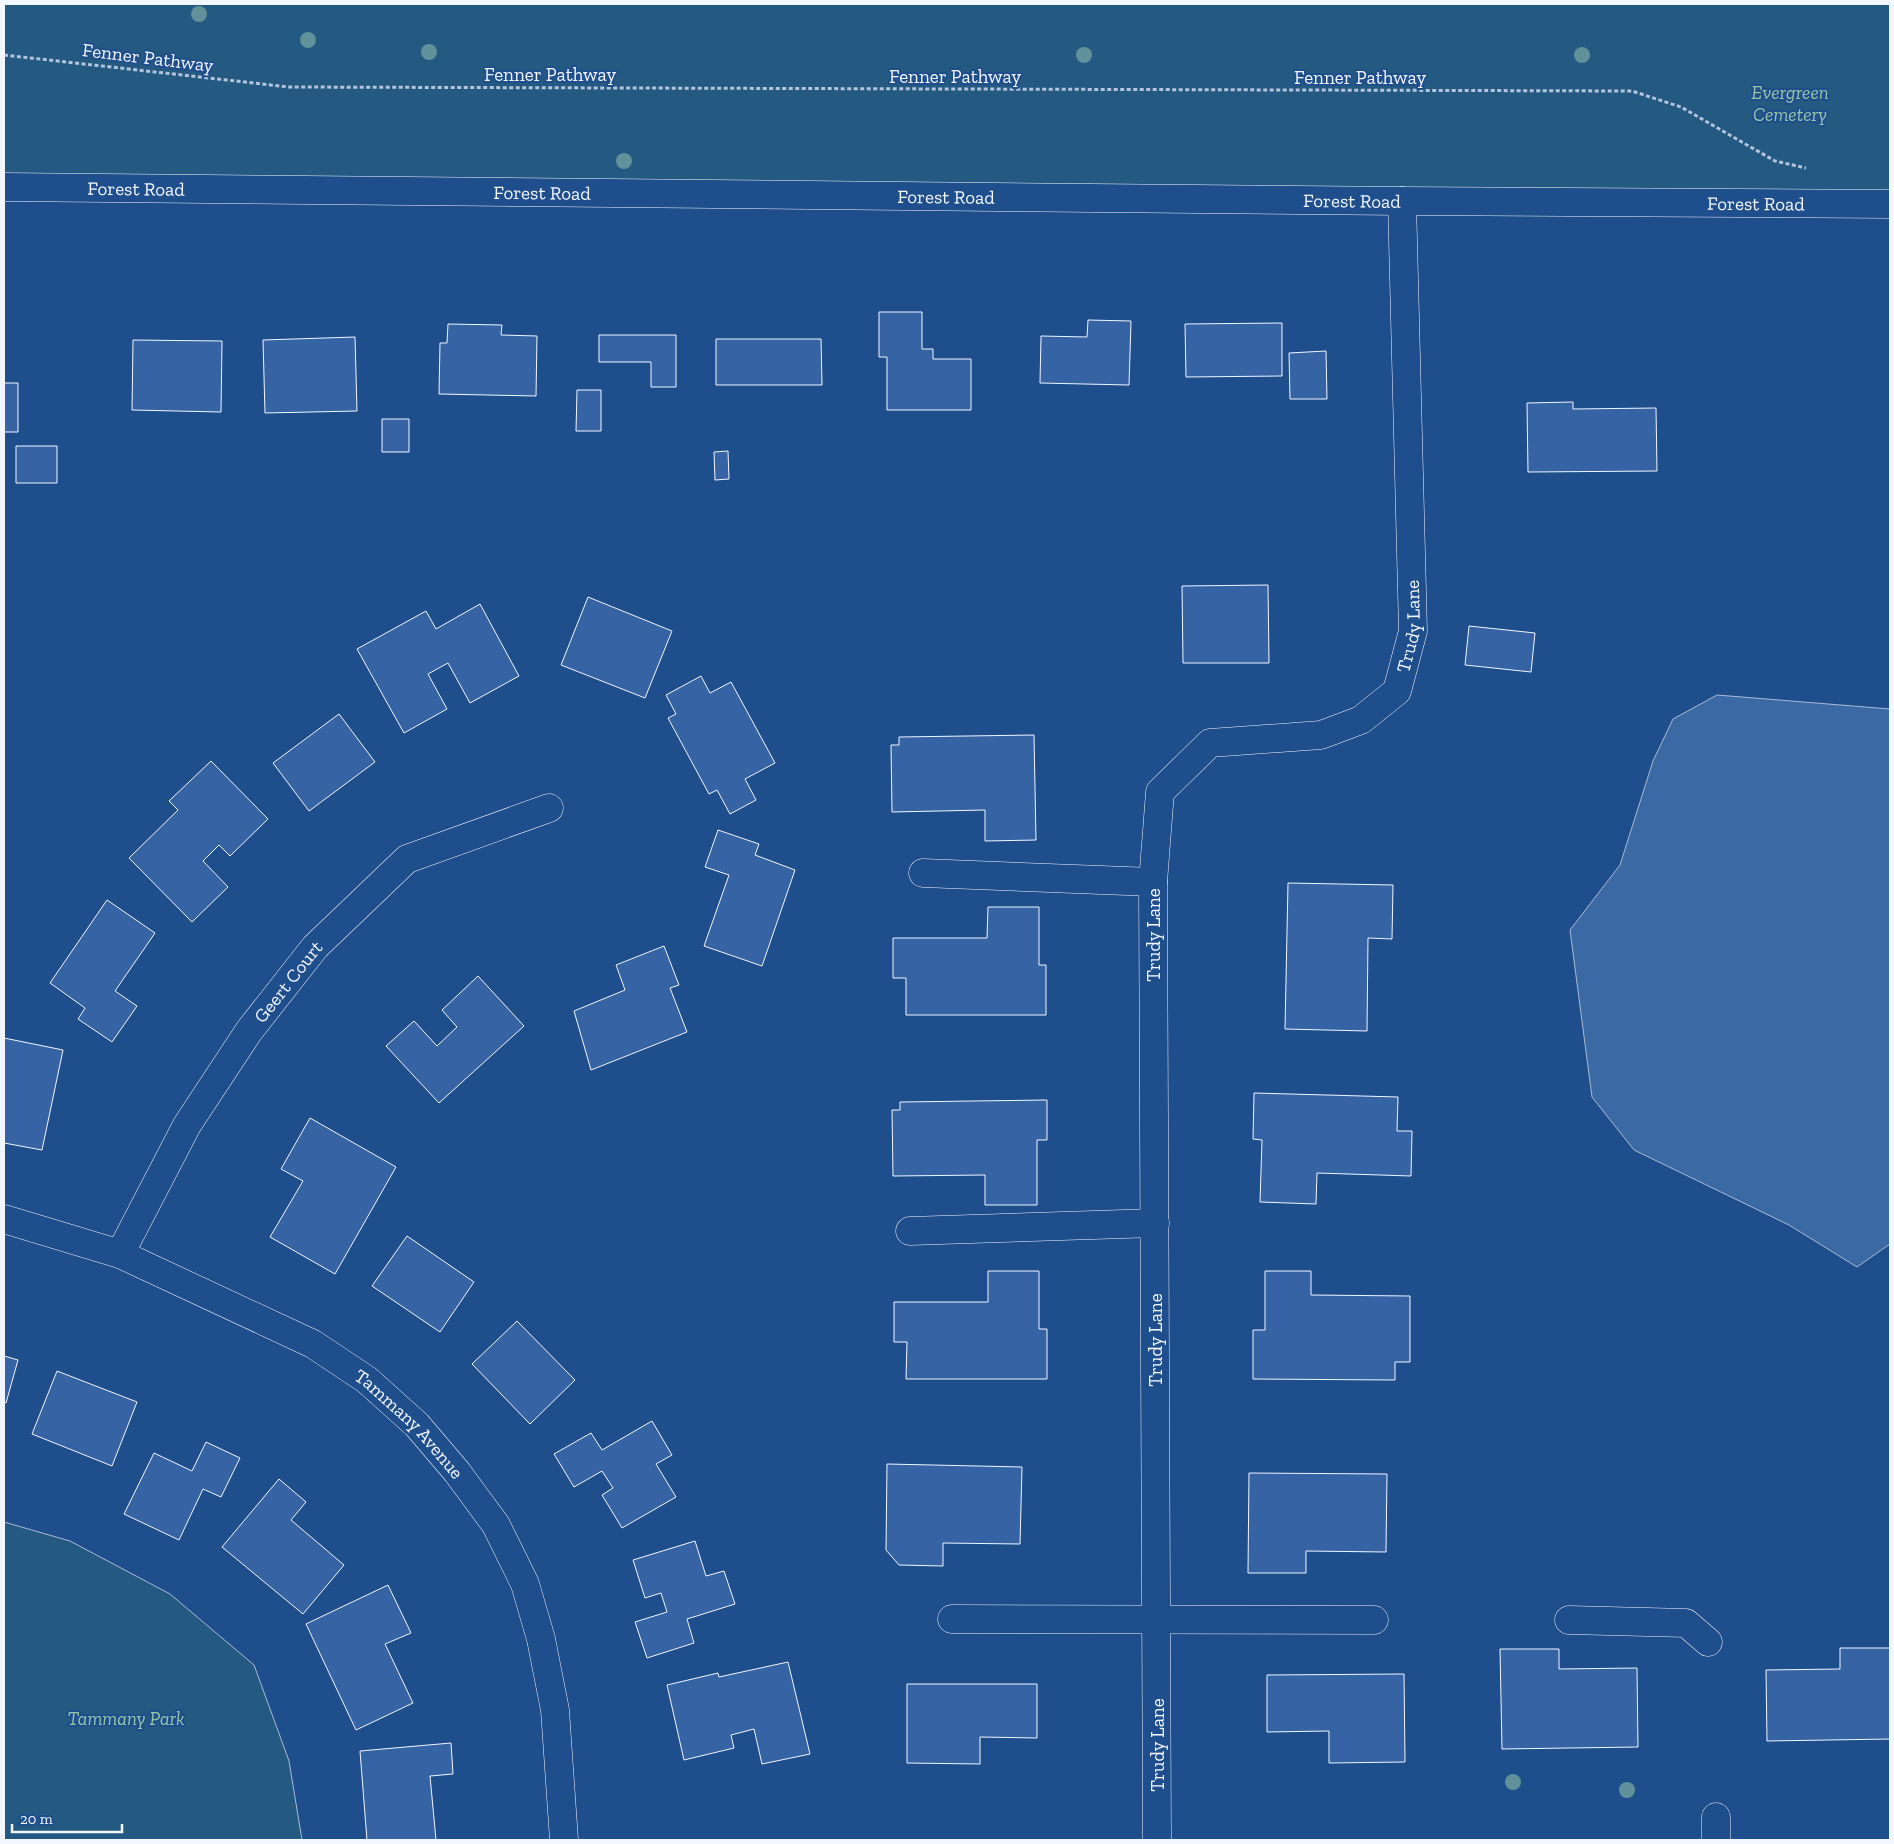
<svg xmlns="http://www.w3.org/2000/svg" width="1894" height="1844" viewBox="0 0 1894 1844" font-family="'Zilla Slab',serif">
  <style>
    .green { fill: #245a82; stroke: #a8bbd7 }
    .water { fill: #3b69a3; stroke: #a8bbd7 }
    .building { fill: #3563a3; stroke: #f2f6ff }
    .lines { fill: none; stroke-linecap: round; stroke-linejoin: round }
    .minor-casing { stroke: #f2f6ff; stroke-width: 29 }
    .path { stroke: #b3c4dc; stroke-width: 3; stroke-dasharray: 4 2.5; stroke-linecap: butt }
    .minor { stroke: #1f4e8c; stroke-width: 28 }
    .tree { fill: #61919a }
    .labels { text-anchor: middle; stroke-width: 4; stroke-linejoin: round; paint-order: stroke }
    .street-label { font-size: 19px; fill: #f2f6ff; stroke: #1f4e8c }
    .park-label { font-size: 19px; font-style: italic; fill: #97c8a6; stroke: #1f4e8c }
  </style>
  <rect width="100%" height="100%" fill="#1f4e8c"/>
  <path class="green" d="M4,4H1890V204L4,186Z
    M4,1522L70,1541L170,1594L254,1665L289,1761L302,1840H4Z"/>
  <path class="water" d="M1717,695L1890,709V1244L1857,1267L1789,1225L1634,1150L1592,1097L1570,930L1620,865L1653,761L1673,719Z"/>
  <path class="building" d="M879,312H922V349H933V359H971V410H887V357H879Z
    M1088,320L1131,321L1129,385L1040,383L1041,336L1087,337Z
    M1282,323V376L1186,377L1185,324Z
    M448,324L502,325L501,335L537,336L536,396L439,394L440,343H447Z
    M599,335H676V387H651V362H599Z
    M355,337L357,411L265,413L263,340Z
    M716,339H821L822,385H716Z
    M133,340L222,341L221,412L132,410Z
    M1326,351L1327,399H1290L1289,353Z
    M4,383H18V432H4Z
    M577,390H601V431H576Z
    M1573,402V409L1656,408L1657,471L1528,472L1527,403Z
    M382,419H409V452H382Z
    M16,446H57V483H16Z
    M728,451L729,479L715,480L714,452Z
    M1268,585L1269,663H1183L1182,586Z
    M588,597L672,631L645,698L561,665Z
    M480,604L519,676L470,703L448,663L428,674L447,709L404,733L357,649L426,611L436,629Z
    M1469,626L1535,633L1531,672L1465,665Z
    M701,676L710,693L731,682L775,763L745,779L756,800L730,814L717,790L709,794L668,718L676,714L666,695Z
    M339,714L375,762L309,811L273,763Z
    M1034,735L1036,840L985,841V810L892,812L891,745H899V737Z
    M211,761L268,819L230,856L219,845L203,861L228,887L192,922L129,858L178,810L169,801Z
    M718,830L759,844L755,855L795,870L762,966L704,946L729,875L705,867Z
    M1288,883L1393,885L1392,939L1368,938L1367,1031L1285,1029Z
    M107,900L155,933L115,991L137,1006L112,1042L78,1019L85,1008L50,983Z
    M988,907H1039V965H1046V1015H906V978H893V938H987Z
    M664,946L679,985L670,988L687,1032L591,1070L574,1011L625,990L616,965Z
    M478,976L524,1026L439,1103L386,1046L414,1021L437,1046L457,1027L442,1010Z
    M4,1038L63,1050L42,1150L4,1143Z
    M1254,1093L1398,1097L1397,1131H1412L1411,1176L1317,1173L1316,1204L1260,1202L1262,1140L1253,1139Z
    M1047,1100V1140H1037V1205H985V1175L893,1176L892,1110H900V1102Z
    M310,1118L396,1167L335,1274L270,1237L303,1181L281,1169Z
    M407,1236L474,1282L440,1332L372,1286Z
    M988,1271H1039V1329H1047V1379H906L907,1342H894V1302H988Z
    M1265,1271H1311V1295L1410,1296V1362H1395V1380L1253,1379V1330H1265Z
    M517,1321L575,1380L530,1424L472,1364Z
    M4,1356L18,1360L6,1403L4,1402Z
    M57,1371L137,1402L112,1466L32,1434Z
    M652,1421L672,1455L656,1464L676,1497L622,1528L602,1495L613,1488L602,1471L574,1487L554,1454L591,1433L602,1450Z
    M206,1442L240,1458L221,1497L203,1489L179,1540L124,1514L154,1453L192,1471Z
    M887,1464L1022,1467L1020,1544L943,1543V1566L899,1565L886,1550Z
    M1249,1473L1387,1474L1386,1552L1306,1551V1573H1248Z
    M279,1479L306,1502L291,1520L344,1565L303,1614L222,1547Z
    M695,1541L706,1576L724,1571L735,1604L687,1619L694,1643L647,1658L635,1622L667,1612L661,1593L645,1598L633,1560Z
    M388,1585L411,1633L385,1644L413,1703L356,1730L306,1624Z
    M1840,1648H1890V1739L1767,1741L1766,1670L1840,1669Z
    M1500,1649H1559V1669L1637,1668L1638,1747L1502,1749Z
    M788,1662L810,1754L762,1764L754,1729L731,1735L734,1748L684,1760L667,1685L718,1673L719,1677Z
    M1404,1674L1405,1762L1329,1763V1731L1267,1732V1675Z
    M907,1684H1037V1738L980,1737V1764L907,1763Z
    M451,1743L453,1774L430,1776L436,1840H367L360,1751Z"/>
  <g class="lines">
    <g class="minor-casing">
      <g id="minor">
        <path id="s1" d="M4,187L1402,201L1890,204"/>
        <path d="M923,873L1153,882"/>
        <path id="s2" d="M4,1219L120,1254L313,1344L367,1380L417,1425L457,1472L496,1525L525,1584L541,1639L555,1710L564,1840"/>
        <path d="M910,1231L1155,1223"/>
        <path id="s3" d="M120,1254L187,1125L249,1031L315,947L407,859L549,808"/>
        <path d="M952,1619L1374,1620"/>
        <path d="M1569,1620L1686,1623L1708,1642"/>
        <path id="s4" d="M1157,1840L1153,882L1160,792L1210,743L1321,735L1361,720L1397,691L1413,631L1402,201"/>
        <path d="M1716,1840V1817"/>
      </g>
    </g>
    <path class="path" d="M4,55L289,87L1632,91L1681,107L1775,161L1806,168"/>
    <use href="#minor" class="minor"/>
  </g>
  <g class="tree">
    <circle cx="199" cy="14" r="8"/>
    <circle cx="308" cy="40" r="8"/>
    <circle cx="429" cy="52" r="8"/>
    <circle cx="1084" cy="55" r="8"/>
    <circle cx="1582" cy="55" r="8"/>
    <circle cx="624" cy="161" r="8"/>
    <circle cx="1513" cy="1782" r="8"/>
    <circle cx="1627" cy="1790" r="8"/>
  </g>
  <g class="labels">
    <g class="street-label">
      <text transform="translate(148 57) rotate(7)" y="7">Fenner Pathway</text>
      <text x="550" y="81">Fenner Pathway</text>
      <text x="955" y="83">Fenner Pathway</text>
      <text x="1360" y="84">Fenner Pathway</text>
      <text dy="7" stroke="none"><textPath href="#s1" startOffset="132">Forest Road</textPath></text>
      <text dy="7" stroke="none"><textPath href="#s1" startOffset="538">Forest Road</textPath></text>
      <text dy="7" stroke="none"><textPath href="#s1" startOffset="942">Forest Road</textPath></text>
      <text dy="7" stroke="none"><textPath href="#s1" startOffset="1348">Forest Road</textPath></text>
      <text dy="7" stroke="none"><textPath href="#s1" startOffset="1752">Forest Road</textPath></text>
      <text dy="7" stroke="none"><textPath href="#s4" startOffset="1385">Trudy Lane</textPath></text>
      <text transform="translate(1153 935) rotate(-90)" y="7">Trudy Lane</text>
      <text dy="7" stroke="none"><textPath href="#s3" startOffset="321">Geert Court</textPath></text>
      <text transform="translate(1155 1340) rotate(-90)" y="7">Trudy Lane</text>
      <text dy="7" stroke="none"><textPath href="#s2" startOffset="460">Tammany Avenue</textPath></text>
      <text transform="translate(1157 1745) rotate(-90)" y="7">Trudy Lane</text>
    </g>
    <g class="park-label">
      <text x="1790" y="99">Evergreen<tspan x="1790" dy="22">Cemetery</tspan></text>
      <text x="126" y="1725">Tammany Park</text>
    </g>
  </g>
  <rect width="1894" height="1844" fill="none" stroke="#f2f6ff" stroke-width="10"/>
  <path d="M12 1824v8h110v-8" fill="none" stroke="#f2f6ff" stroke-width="2.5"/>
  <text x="20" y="1824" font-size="15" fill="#f2f6ff" stroke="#1f4e8c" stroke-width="4" paint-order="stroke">20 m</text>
</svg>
